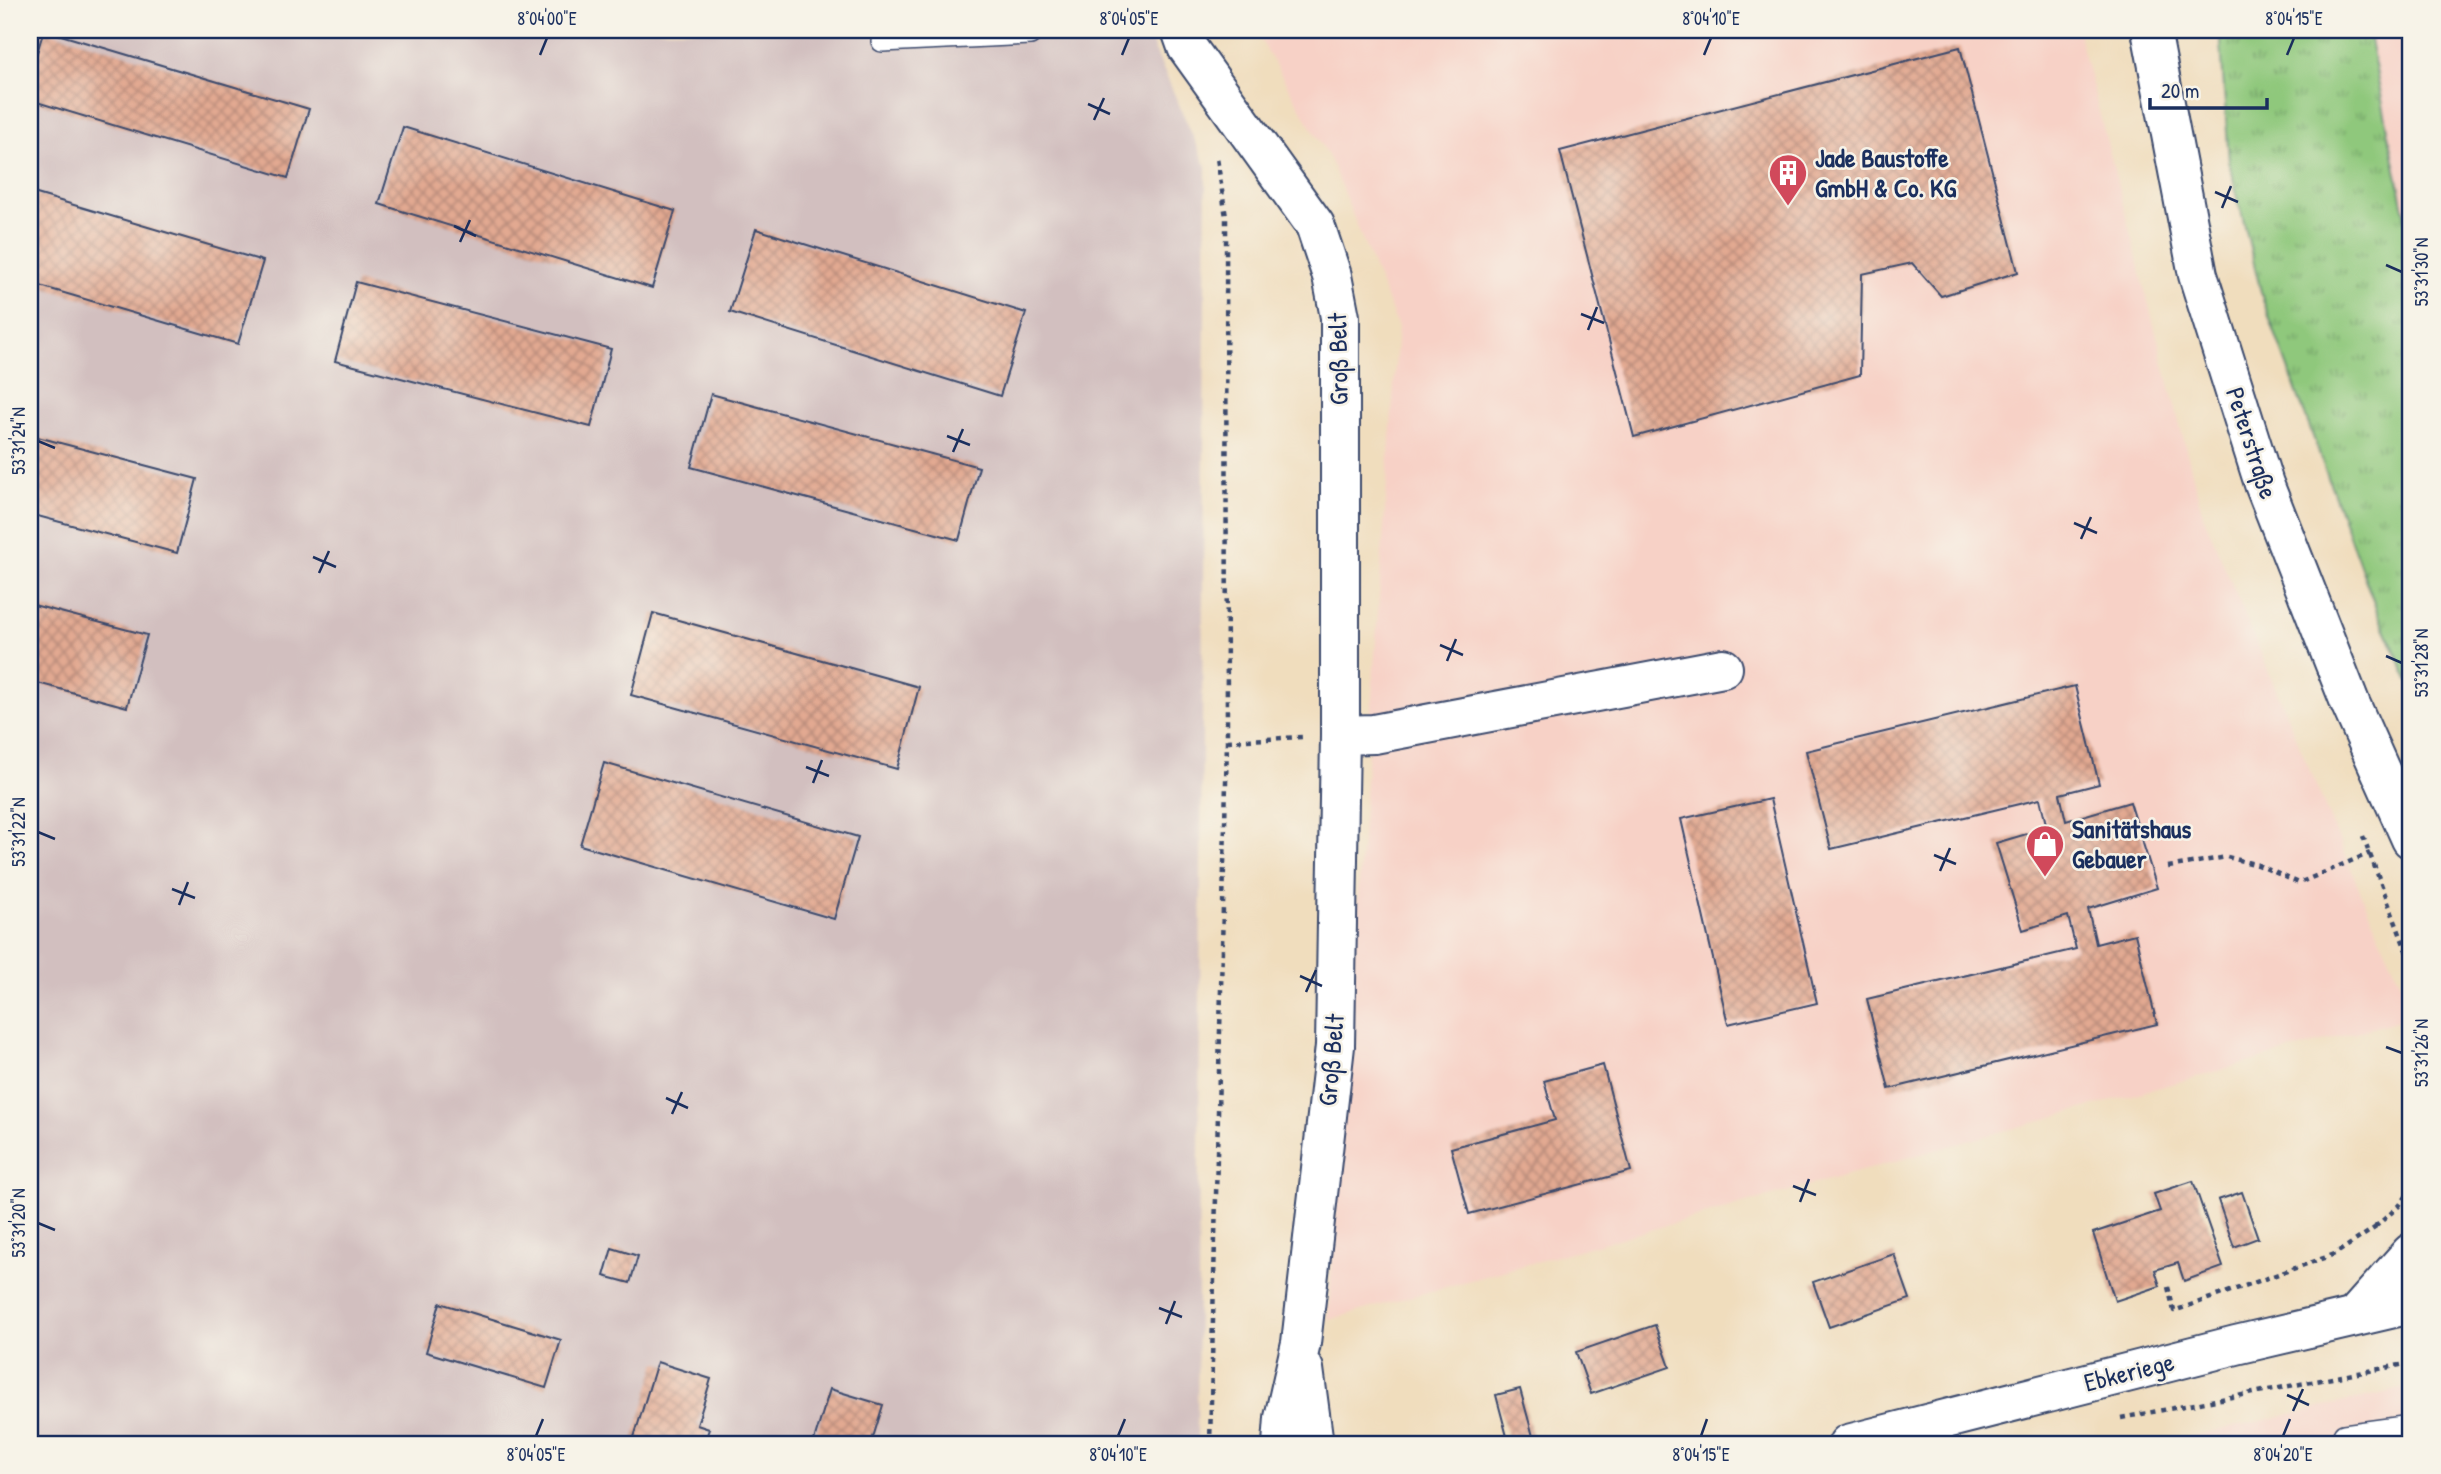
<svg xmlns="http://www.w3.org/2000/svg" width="2441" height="1474" viewBox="0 0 2441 1474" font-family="'Patrick Hand',sans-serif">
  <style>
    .built { fill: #f7d1c6 }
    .industrial { fill: #d2bfbf }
    .grass { fill: url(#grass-tufts); stroke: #557c6d; stroke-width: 2 }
    .building { fill: url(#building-cross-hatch) }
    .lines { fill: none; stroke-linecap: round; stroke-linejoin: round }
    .service-casing { stroke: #3b496c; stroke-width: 24 }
    .minor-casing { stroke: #3b496c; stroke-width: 42 }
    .tertiary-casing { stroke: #3b496c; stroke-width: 42 }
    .secondary-casing { stroke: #3b496c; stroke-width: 42 }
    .path { stroke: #3b496c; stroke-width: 4.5; stroke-dasharray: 5 5; stroke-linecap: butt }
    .service { stroke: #fff; stroke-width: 21 }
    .minor { stroke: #fff; stroke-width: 38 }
    .tertiary { stroke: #fff; stroke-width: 38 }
    .secondary { stroke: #fff; stroke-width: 38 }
    .ticks { fill: none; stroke: #1b2f5e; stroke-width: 2.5 }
    .labels { text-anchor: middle; stroke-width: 5; stroke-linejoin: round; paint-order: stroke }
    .poi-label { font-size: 26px; font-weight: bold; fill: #1b2f5e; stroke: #f7f3e8; text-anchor: start }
    .street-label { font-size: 26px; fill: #1b2f5e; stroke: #f7f3e8 }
    .neatline { fill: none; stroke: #1b2f5e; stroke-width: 2.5 }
    .ticks-label { font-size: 18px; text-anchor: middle; fill: #1b2f5e }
  </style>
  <defs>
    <pattern id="grass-tufts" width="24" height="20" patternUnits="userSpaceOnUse" patternTransform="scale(1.75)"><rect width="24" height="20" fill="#8fc87c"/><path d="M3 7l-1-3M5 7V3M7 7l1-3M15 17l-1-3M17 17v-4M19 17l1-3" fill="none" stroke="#74a369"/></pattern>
    <pattern id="building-cross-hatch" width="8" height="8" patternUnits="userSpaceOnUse" patternTransform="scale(1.75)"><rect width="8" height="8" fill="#e2a991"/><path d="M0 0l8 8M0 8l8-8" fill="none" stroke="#b68a7a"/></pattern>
  </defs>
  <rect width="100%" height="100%" fill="#f7f3e8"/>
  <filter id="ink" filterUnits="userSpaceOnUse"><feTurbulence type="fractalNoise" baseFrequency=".0143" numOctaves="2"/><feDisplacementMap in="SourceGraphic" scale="14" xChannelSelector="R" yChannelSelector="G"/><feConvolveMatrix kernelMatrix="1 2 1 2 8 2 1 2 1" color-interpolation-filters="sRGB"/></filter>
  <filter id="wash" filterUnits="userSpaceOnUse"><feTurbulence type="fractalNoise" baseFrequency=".00686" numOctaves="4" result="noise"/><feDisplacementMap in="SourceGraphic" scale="28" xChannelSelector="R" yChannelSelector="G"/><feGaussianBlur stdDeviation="1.57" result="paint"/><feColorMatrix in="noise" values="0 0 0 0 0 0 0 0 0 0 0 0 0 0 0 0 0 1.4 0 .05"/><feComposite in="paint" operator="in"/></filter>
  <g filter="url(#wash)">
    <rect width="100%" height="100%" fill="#f0ddbd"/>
    <path class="built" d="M1255,30H2078L2203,515L2369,912L2411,1006V1017L1328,1320L1398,327L1330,159Z
      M2368,30H2411V244L2405,217Z
      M2411,1387V1444H2159Z"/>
    <path class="industrial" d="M30,30H1146L1206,166L1197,1444H30Z"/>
    <path class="grass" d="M2220,30H2368L2411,244V686L2378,614L2263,300L2229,162Z"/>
    <g id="blocks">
      <path class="building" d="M44,30L309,109L288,178L30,100V75Z
        M1960,47L2018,272L1941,296L1912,263L1862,274L1860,375L1634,437L1560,151Z
        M403,127L675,211L652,288L379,204Z
        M30,192L263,261L238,344L30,283Z
        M756,229L1026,313L1000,396L730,312Z
        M356,282L611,349L591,427L335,361Z
        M711,394L979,467L959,540L691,467Z
        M30,435L197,479L177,553L30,514Z
        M30,604L147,635L127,707L30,681Z
        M653,613L919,687L897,769L631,695Z
        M2075,686L2099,784L2060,794L2066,821L2130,802L2157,888L2088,909L2096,944L2135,934L2157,1024L1889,1089L1867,999L2076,949L2068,916L2023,930L1996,843L2047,828L2040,799L1831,849L1806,751Z
        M604,763L858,837L834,919L580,845Z
        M1770,799L1817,1003L1728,1024L1681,819Z
        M1603,1065L1631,1171L1469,1214L1451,1148L1555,1120L1544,1081Z
        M2193,1181L2223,1267L2184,1281L2178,1263L2155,1270L2160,1286L2115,1301L2093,1233L2160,1211L2154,1194Z
        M2242,1192L2258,1238L2234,1247L2218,1200Z
        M612,1248L638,1256L630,1283L604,1276Z
        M1894,1254L1910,1299L1829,1327L1813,1282Z
        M440,1303L561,1340L546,1388L426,1352Z
        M1655,1325L1670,1367L1591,1394L1576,1352Z
        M657,1362L711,1379L697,1425L709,1429L704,1444H632Z
        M830,1389L883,1405L871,1444H813Z
        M1520,1389L1534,1440L1509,1444L1496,1395Z"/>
    </g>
  </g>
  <g filter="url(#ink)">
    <use href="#blocks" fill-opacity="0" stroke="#3b496c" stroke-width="2"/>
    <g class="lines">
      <g class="service-casing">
        <path id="service" d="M882,41L1030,34L1033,30
          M2344,1435L2411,1426"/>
      </g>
      <g class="minor-casing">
        <path id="minor" d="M1181,30L1187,47L1315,225L1332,276L1340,317V735L1335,1046L1301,1343L1284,1418L1282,1444
          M1340,735L1374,734L1723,668
          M1304,1369L1314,1444"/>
      </g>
      <g class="tertiary-casing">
        <path id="tertiary" d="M1848,1444L2236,1345L2411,1304"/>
      </g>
      <g class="secondary-casing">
        <path id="secondary" d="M2151,30L2198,275L2264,484L2351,705L2411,839
          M2355,1316L2411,1253"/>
      </g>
      <path class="path" d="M1227,741L1303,737
        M2363,836L2411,963
        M2168,867L2227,857L2258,865L2299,883L2370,853
        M2375,1227L2399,1206L2411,1190
        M2168,1287L2174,1311L2335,1254L2376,1227
        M2121,1418L2411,1363
        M1210,1444L1227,741L1226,217L1217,158"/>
      <use href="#service" class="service"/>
      <use href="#minor" class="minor"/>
      <use href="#tertiary" class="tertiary"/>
      <use href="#secondary" class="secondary"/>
    </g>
  </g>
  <path class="ticks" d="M540,55L547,38M1122,55L1129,38M1704,55L1711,38M2287,55L2294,38M1088,104L1110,114M1094,120L1104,98M2215,192L2238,202M2222,208L2231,186M454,226L476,236M460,242L470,220M2386,265L2402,272M1581,314L1604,323M1588,330L1597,307M947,436L970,445M38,441L55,448M953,452L963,429M2074,523L2097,533M2081,539L2091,517M313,557L336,567M319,573L329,551M1440,645L1463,655M2386,656L2402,663M1447,661L1456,639M806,767L829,776M813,783L822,760M38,832L55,839M1934,855L1956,864M1940,871L1950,848M172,889L195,898M179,905L188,882M1300,976L1322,986M1306,992L1316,970M2386,1047L2402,1053M666,1098L688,1108M672,1114L682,1092M1793,1186L1816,1195M1800,1202L1809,1179M38,1223L55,1230M1159,1308L1182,1317M1166,1324L1175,1301M2287,1395L2309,1405M2293,1411L2303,1389M536,1436L543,1419M1118,1436L1125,1419M1701,1436L1707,1419M2283,1436L2290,1419"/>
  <defs>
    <g id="building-pin" transform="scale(2.0125)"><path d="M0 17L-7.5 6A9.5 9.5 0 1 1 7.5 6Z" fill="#d1495b" stroke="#f7f3e8"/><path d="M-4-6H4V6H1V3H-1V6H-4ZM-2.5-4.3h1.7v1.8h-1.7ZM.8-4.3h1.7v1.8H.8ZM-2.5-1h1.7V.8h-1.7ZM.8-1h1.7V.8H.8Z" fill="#fff"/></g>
    <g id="shop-pin" transform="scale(2.0125)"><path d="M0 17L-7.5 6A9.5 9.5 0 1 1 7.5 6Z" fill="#d1495b" stroke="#f7f3e8"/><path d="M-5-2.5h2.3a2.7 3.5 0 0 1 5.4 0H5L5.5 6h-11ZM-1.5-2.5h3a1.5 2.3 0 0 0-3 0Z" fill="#fff"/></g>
  </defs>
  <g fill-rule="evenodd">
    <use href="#building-pin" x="1788" y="173"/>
    <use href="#shop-pin" x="2045" y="844"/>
  </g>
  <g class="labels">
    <g class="poi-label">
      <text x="1815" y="167">Jade Baustoffe<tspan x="1815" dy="30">GmbH &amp; Co. KG</tspan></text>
      <text x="2072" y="838">Sanitätshaus<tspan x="2072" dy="30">Gebauer</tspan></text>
    </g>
    <g class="street-label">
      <text transform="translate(1338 359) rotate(-91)" y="9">Groß Belt</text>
      <text transform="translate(2252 443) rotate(72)" y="9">Peterstraße</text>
      <text transform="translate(1331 1060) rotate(-85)" y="9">Groß Belt</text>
      <text transform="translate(2129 1372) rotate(-14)" y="9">Ebkeriege</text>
    </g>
  </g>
  <rect width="2441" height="1474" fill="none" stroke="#f7f3e8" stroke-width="77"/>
  <path d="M2150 98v10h117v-10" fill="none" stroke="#1b2f5e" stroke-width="3.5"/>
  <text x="2161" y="98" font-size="21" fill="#1b2f5e" stroke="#f7f3e8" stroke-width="5" paint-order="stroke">20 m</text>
  <rect x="38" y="38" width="2364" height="1398" class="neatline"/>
  <g class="ticks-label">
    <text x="547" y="25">8°04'00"E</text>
    <text x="1129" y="25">8°04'05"E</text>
    <text x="1711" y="25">8°04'10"E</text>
    <text x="2294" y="25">8°04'15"E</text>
    <text transform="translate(2422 272) rotate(-90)" y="6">53°31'30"N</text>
    <text transform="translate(19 441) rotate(-90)" y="6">53°31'24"N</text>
    <text transform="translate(2422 663) rotate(-90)" y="6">53°31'28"N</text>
    <text transform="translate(19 832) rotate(-90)" y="6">53°31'22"N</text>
    <text transform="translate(2422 1053) rotate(-90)" y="6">53°31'26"N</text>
    <text transform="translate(19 1223) rotate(-90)" y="6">53°31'20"N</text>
    <text x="536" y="1461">8°04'05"E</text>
    <text x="1118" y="1461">8°04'10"E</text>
    <text x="1701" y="1461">8°04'15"E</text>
    <text x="2283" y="1461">8°04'20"E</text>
  </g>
</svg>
